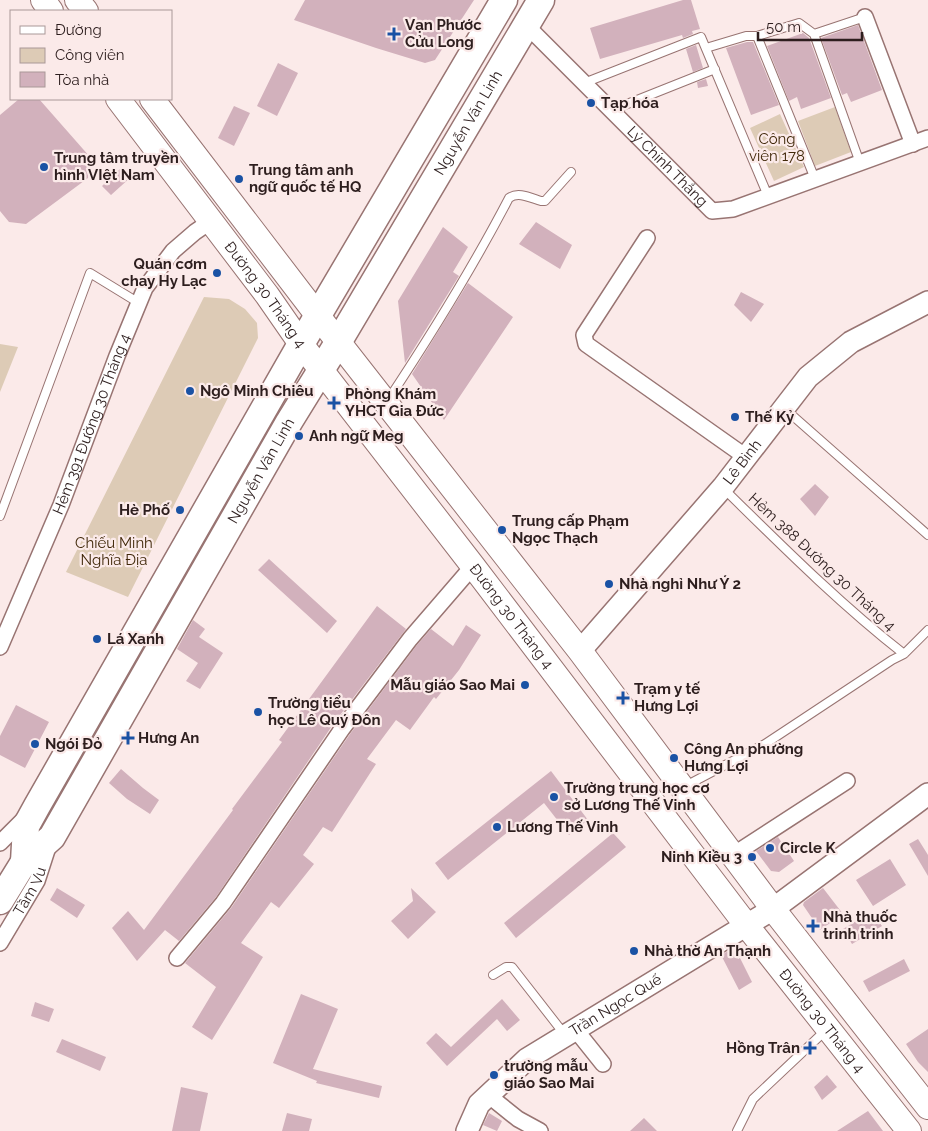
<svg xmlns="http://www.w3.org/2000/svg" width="928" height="1131" viewBox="0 0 928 1131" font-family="Raleway,sans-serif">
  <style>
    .green { fill: #ddcbb6 }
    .building { fill: #d2b1bc }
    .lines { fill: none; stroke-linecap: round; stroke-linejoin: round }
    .lane-casing { stroke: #987472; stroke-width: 10 }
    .street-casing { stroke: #987472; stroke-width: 18 }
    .secondary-casing { stroke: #987472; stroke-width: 24 }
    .primary-casing { stroke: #987472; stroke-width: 26 }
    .highway-casing { stroke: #987472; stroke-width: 29 }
    .lane { stroke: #fff; stroke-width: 8 }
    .street { stroke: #fff; stroke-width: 15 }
    .secondary { stroke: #fff; stroke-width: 21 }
    .primary { stroke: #fff; stroke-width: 24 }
    .highway { stroke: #fff; stroke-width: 26 }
    .poi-dot { fill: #1a52a4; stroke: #fbeae9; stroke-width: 2 }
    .labels { text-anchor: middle; stroke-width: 4.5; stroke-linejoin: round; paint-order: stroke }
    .poi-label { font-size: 15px; font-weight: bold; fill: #2d1e1e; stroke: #fbeae9; text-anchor: start }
    .street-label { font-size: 15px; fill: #2d1e1e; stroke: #fbeae9 }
    .park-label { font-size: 15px; fill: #402809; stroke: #fbeae9 }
  </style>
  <rect width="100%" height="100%" fill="#fbeae9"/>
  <path class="green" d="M835,107L851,152L815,166L798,121Z
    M780,114L804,167L774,181L750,128Z
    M204,297L229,299L245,309L257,323L258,338L128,597L66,572Z
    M0,344L18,347L0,392Z"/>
  <path class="building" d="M305,0H474L435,60L425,63L376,48L294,20Z
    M683,0H691L700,29L692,31L693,34L683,38L682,35L600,59L590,28Z
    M858,25L882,90L851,102L847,93L842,95L821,38Z
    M803,33L809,38L831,98L801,109L797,97L789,101L767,46Z
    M747,42H753L779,105L751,115L726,48Z
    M696,45L703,68L693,72L686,49Z
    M278,63L298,73L277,116L257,106Z
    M706,79L708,86L698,88L697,82Z
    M19,99H39L90,157L88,178L26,224L9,222L0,211V115Z
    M234,106L250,113L234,146L218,138Z
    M122,167L131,177L111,195L102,186Z
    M536,222L572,245L560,269L519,244Z
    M443,227L468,247L453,272L459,276L405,363L398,301Z
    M468,283L513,317L444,420L412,374Z
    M741,292L764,304L751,322L734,305Z
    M815,484L829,497L815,516L800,499Z
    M269,559L337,621L327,633L258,570Z
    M377,606L406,629L334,723L216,897L179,941L165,930L137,961L112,928L128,911L144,930L233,810L232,809L282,742L279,740Z
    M193,620L205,629L199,637L223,653L200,689L186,681L198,663L177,649Z
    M466,625L481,635L459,670L436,699L434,697L410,730L396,720L367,759L376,764L332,832L323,827L303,855L314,864L279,908L271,902L241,943L263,957L212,1040L192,1027L216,987L185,963L231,908L350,734L417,645L431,629L453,646Z
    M16,705L49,722L25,768L0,755V736Z
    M121,769L143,788L159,800L150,814L127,799L109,783Z
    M551,771L588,820L569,835L544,803L448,880L435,863Z
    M613,833L626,847L516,938L504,923Z
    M778,837L794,861L779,872L771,871L756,851Z
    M918,839L928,855V876L909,844Z
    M890,859L906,885L873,906L856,880Z
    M57,888L85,905L77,918L50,900Z
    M411,888L436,912L408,939L391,921L413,901Z
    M823,888L843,914L820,930L803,905L804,902Z
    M871,912L882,926L852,944L843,929Z
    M732,949L738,959L740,958L752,982L739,990L721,955Z
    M904,959L910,971L869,992L863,981Z
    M301,994L338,1009L313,1069L382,1086L379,1098L316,1083L317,1081L273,1063Z
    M502,999L520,1020L507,1031L497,1019L447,1066L426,1043L436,1033L451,1047Z
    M35,1002L54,1009L49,1022L31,1016Z
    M928,1029V1072L918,1062L906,1044Z
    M62,1039L106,1057L100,1071L56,1052Z
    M827,1075L837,1087L822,1100L814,1087Z
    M181,1087L208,1093L200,1131H172Z
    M868,1111L883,1131H837Z
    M287,1113L312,1119L309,1131H282Z
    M489,1113L502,1121L497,1131L483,1125Z
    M644,1118L657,1131H630Z"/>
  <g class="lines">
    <g class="lane-casing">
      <path id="lane" d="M814,34L860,163
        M757,36L815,179
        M706,48L746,36H757L799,23L814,34L865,17
        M584,83L701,37L768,196
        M612,110L715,69
        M388,400C431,335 473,267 509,198C518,191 531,198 541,201H545L571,172
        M785,409L928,535
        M0,516L90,273L139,303
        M904,654L928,630
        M685,789L693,782L765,744L892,660L904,654C840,604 782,546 724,489
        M493,975L506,967H512L565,1035
        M737,1131L753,1099L826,1030"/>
    </g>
    <g class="street-casing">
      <g id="street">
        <path d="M865,17L913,144"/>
        <path id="s1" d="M526,25L712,211L733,209L928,138"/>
        <path d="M647,238L584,335L586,344L746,457"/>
        <path id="s2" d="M0,647L61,505L117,356L145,288L173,251L195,232L211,221"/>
        <path d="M0,843L27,816"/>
        <path d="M733,855L847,781"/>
        <path id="s3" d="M0,943L37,881L49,844"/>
        <path d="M177,958L223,903L342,729L410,639L473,566"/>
        <path d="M575,1029L603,1064"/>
        <path d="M488,1095L518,1119L540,1131"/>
      </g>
    </g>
    <g class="secondary-casing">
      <g id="secondary">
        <path id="s4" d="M580,651L723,487L808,377L851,342L928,302"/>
        <path id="s5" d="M467,1131L479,1104L527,1059L773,909L928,794"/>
      </g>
    </g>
    <g class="primary-casing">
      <g id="primary">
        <path d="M43,0L51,11"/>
        <path d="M77,0L86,11"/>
        <path id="s6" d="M118,99L267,295L301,344L473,566L747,926L909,1131"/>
        <path d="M152,99L318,316L580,651L773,909L928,1107"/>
      </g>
    </g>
    <g class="highway-casing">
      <g id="highway">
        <path d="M24,862L26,826L37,806L301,344L504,0"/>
        <path id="s7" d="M0,901L24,862L52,837L289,422L339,341L541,0"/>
      </g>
    </g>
    <use href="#lane" class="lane"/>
    <use href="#street" class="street"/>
    <use href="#secondary" class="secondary"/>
    <use href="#primary" class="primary"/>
    <use href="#highway" class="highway"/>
  </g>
  <g class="poi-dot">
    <path d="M391.5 26.5h5v5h5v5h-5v5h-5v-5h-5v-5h5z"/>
    <circle cx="591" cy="103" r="5"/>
    <circle cx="44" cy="167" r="5"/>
    <circle cx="239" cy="179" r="5"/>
    <circle cx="217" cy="273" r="5"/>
    <circle cx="190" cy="391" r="5"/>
    <path d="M331.5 395.5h5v5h5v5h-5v5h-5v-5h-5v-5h5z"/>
    <circle cx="735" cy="417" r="5"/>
    <circle cx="299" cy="436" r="5"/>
    <circle cx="180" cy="510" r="5"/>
    <circle cx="502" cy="530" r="5"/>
    <circle cx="609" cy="584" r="5"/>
    <circle cx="97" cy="639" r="5"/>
    <circle cx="525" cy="685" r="5"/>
    <path d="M620.5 690.5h5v5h5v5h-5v5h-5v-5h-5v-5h5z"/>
    <circle cx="258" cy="712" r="5"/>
    <path d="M125.5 730.5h5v5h5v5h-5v5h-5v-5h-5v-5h5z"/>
    <circle cx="35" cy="744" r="5"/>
    <circle cx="674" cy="758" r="5"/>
    <circle cx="554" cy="797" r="5"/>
    <circle cx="497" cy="827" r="5"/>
    <circle cx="770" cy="848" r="5"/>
    <circle cx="752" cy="857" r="5"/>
    <path d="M810.5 918.5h5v5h5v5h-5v5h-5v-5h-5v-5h5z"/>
    <circle cx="634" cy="951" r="5"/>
    <path d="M807.5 1040.5h5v5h5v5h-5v5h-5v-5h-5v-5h5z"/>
    <circle cx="494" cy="1075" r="5"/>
  </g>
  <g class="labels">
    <g class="poi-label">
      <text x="405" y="30">Vạn Phước<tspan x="405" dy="17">Cửu Long</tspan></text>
      <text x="601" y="108">Tạp hóa</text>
      <text x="54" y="163">Trung tâm truyền<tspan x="54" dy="17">hình VIệt Nam</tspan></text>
      <text x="249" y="175">Trung tâm anh<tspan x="249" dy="17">ngữ quốc tế HQ</tspan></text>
      <text x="207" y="269" text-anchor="end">Quán cơm<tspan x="207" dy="17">chay Hy Lạc</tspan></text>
      <text x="200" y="396">Ngô Minh Chiêu</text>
      <text x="345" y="399">Phòng Khám<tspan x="345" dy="17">YHCT Gia Đức</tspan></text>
      <text x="745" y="422">Thế Kỷ</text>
      <text x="309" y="441">Anh ngữ Meg</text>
      <text x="170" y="515" text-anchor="end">Hè Phố</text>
      <text x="512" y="526">Trung cấp Phạm<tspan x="512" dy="17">Ngọc Thạch</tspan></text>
      <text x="619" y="589">Nhà nghỉ Như Ý 2</text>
      <text x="107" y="644">Lá Xanh</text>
      <text x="515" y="690" text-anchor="end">Mẫu giáo Sao Mai</text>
      <text x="634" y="694">Trạm y tế<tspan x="634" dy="17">Hưng Lợi</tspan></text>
      <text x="268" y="708">Trường tiểu<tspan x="268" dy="17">học Lê Quý Đôn</tspan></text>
      <text x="138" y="743">Hưng An</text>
      <text x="45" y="749">Ngói Đỏ</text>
      <text x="684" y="754">Công An phường<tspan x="684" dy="17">Hưng Lợi</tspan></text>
      <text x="564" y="793">Trường trung học cơ<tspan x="564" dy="17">sở Lương Thế Vinh</tspan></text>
      <text x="507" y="832">Lương Thế Vinh</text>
      <text x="780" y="853">Circle K</text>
      <text x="742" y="862" text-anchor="end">Ninh Kiều 3</text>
      <text x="823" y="922">Nhà thuốc<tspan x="823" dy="17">trinh trinh</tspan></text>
      <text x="644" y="956">Nhà thờ An Thạnh</text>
      <text x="800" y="1053" text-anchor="end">Hồng Trân</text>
      <text x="504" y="1071">trường mẫu<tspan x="504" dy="17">giáo Sao Mai</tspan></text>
    </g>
    <g class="street-label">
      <text dy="5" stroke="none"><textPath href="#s7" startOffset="910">Nguyễn Văn Linh</textPath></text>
      <text dy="5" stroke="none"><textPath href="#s1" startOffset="200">Lý Chính Thắng</textPath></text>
      <text dy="5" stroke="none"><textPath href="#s6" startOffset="245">Đường 30 Tháng 4</textPath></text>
      <text dy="5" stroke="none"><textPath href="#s2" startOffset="241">Hẻm 391 Đường 30 Tháng 4</textPath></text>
      <text dy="5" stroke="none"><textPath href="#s4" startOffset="249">Lê Bình</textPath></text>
      <text dy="5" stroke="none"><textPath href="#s7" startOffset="505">Nguyễn Văn Linh</textPath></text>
      <text transform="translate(822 562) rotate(43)" y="5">Hẻm 388 Đường 30 Tháng 4</text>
      <text dy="5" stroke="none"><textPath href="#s6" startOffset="650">Đường 30 Tháng 4</textPath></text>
      <text dy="5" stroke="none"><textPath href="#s3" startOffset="60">Tầm Vu</textPath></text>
      <text dy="5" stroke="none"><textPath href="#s5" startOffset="199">Trần Ngọc Quế</textPath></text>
      <text dy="5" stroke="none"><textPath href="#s6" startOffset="1160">Đường 30 Tháng 4</textPath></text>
    </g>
    <g class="park-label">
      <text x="777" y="144">Công<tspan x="777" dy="17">viên 178</tspan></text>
      <text x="114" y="548">Chiếu Minh<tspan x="114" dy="17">Nghĩa Địa</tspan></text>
    </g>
  </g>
  <rect x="10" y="10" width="162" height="90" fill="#fbeae9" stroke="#a99898"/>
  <rect x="20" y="26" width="25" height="8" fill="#ffffff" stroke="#a99898"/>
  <text x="55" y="35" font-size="15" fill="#2d1e1e">Đường</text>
  <rect x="20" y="48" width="25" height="15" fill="#ddcbb6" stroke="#a99898"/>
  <text x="55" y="60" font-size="15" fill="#2d1e1e">Công viên</text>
  <rect x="20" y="72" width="25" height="15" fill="#d2b1bc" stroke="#a99898"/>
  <text x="55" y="85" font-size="15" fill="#2d1e1e">Tòa nhà</text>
  <path d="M758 32v8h104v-8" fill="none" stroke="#2d1e1e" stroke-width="2.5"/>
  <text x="766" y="32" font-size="15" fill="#2d1e1e" stroke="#fbeae9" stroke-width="4" paint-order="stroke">50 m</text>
</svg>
